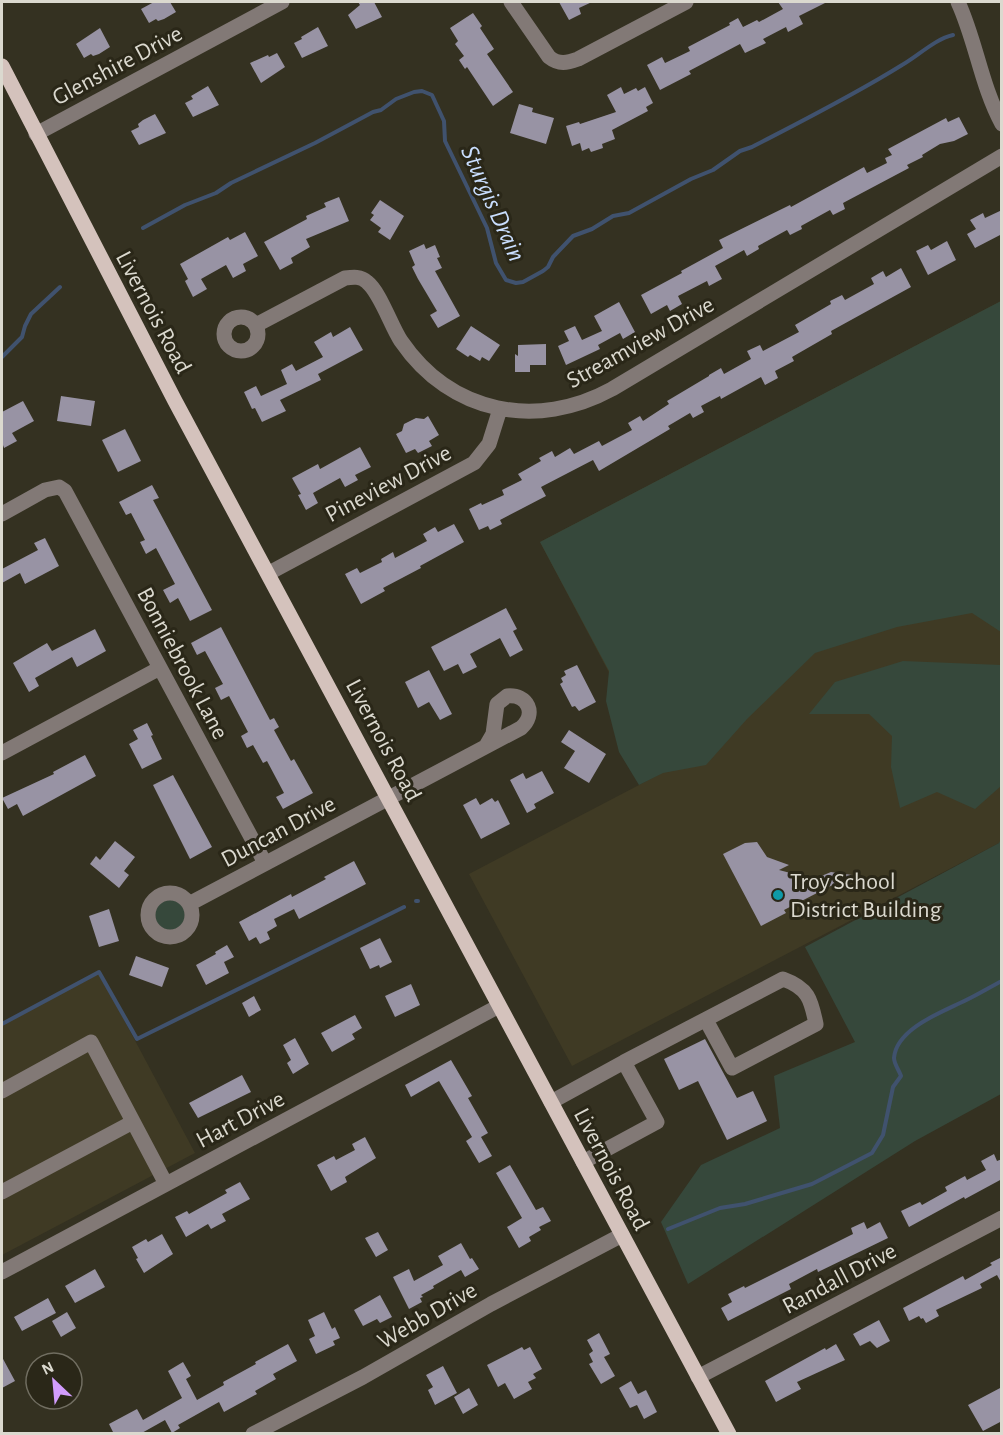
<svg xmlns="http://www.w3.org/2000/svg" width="1003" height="1435" viewBox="0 0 1003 1435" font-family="'Alegreya Sans',sans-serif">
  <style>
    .built { fill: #3f3a24 }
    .green { fill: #36483b }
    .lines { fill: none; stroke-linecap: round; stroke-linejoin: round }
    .stream { stroke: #40526e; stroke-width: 4 }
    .building { fill: #9893a4 }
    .minor { stroke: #827976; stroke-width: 15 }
    .major { stroke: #d4c2bc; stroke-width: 15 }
    .culture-dot { fill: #0f9aa8; stroke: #2a2718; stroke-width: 2 }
    .labels { text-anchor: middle; stroke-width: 6; stroke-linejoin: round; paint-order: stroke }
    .street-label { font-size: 24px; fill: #dbd9cf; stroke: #2a2718 }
    .poi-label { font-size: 24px; fill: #dbd9cf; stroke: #2a2718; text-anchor: start }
    .water-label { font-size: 26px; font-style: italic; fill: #c9defe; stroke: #2a2718 }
  </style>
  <rect width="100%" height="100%" fill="#343121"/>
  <path class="built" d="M1001,301V842L572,1066L469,874L662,773L540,542Z
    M99,973L195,1153L2,1255V1025Z"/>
  <path class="green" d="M1001,301V632L972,613L897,627L815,653L747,719L706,765L663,773L639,785L619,752L606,701L609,671L540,542Z
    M903,661L1001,665V786L975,809L937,792L900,808L891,767L892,736L869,714H809L835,682Z
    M1001,839V1094L915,1141L688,1284L661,1222L701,1165L780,1128L774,1076L855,1042L805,947L999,843Z
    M155 915a15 15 0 1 1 30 0a15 15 0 1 1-30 0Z"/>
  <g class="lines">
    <path class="stream" d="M143,228L185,205L216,193L231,183L315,143L373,112L381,110L396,99L414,92L422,91L432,95L444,121L445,141L487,228L496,263L506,280L516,283L523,282L543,271L548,267L553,257L573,236L592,229L613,216L629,213L691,179L713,170L740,151L752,147C802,121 854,95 902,65C918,56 935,39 953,35
      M2,357L22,337L25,326L31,314L60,287
      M416,901H418
      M2,1024L99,972L137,1039L404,907
      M668,1229L720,1208L745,1204L812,1184L872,1153L883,1135L893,1087L901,1076C899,1070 894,1064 894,1058C896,1030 939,1013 960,1003C974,997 988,988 1002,981"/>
  </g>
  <path class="building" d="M154,2H170L176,12L164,19L158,21L156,19L149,23L141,9Z
    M358,2H374L382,17L356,29L348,15L360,5Z
    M559,2H592L579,8L581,14L569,20Z
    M778,2H827L799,16L803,24L788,32L786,27L763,39L766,43L745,53L740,44L689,71L691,74L660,90L647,65L662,57L665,63L690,51L688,47L730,25L729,23L738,18L743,27L757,20L759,22L783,9Z
    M473,13L482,26L480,28L494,49L487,54L513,92L493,106L467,67L465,69L459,60L464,56L455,44L458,41L450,28Z
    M318,27L328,46L302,58L294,43L302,39L301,37Z
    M100,28L110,47L99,54L93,56L91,54L84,58L76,44Z
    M277,53L285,67L261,83L250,63L268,55L269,57Z
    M208,86L219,105L193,117L185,103L193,99L191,96Z
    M621,87L624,94L636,88L638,91L645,87L653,103L646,107L648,111L612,130L615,139L602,144L603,148L591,152L589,148L582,151L580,143L572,146L566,126L579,122L580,124L616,112L607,95Z
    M519,104L533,108L532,112L554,118L546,144L510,133Z
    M155,114L166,133L139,145L131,131L139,127L138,124L143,120Z
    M959,117L968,134L954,141L940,144L922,155L923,157L907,165L909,168L843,203L845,209L833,215L830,210L801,226L802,229L790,235L787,230L758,246L759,249L747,256L744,250L715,266L722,279L709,286L707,281L678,296L682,304L670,311L667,305L651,314L641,295L682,273L681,271L723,248L719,240L790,205L791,207L864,167L867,173L887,163L885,158L892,155L888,149L946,118L948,122Z
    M339,197L349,221L306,239L310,247L291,258L293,263L280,270L264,242L307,219L306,216L326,207L324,203Z
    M380,200L404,216L390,240L378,232L381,228L370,220L374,215L371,213Z
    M1002,210V234L975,248L967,234L976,229L970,220L983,213L985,218Z
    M245,232L258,256L243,264L246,271L233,278L226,265L201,279L207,289L193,297L185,281L188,279L180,264L228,237L230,240Z
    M947,241L956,260L928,275L916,251L928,245L931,250Z
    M424,244L426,249L435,245L440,257L437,258L442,268L435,271L460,316L438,328L430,315L437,311L418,279L412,267L415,265L409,251Z
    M901,268L911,287L831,331L832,334L792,357L794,361L775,371L778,378L765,385L761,377L721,399L720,396L701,406L704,412L693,418L690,413L668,426L670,429L599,471L593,460L541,487L546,496L500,520L502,524L490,530L488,526L479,530L469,509L481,503L482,505L504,495L502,490L522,480L518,474L541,461L539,458L552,451L555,457L570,448L574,454L599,441L602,446L632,430L628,423L640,416L643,421L669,404L667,401L709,376V375L721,368L724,374L751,359L747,351L760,345L763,351L799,332L795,325L831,304L830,301L842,295L845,300L874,284L871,278L883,271L886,277Z
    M619,302L635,332L623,339L620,333L598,345L600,349L566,365L558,346L569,341L564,331L575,326L582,340L602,331L594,316Z
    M471,326L500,345L489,361L482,357L480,361L470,355L468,357L456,349Z
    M350,327L363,350L318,374L321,380L280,400L286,411L262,422L255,408L252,409L244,392L256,386L261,396L287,384L281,370L292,364L296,371L323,357L314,342L331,332L333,337Z
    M546,344V365H530V372H515V354L518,356V345Z
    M61,396L95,401L91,426L57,421Z
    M23,401L34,421L12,433L17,441L4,448L2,442V412Z
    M428,416L439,435L429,441L432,446L418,453L415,449L406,453L396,434L402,431L404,424L416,418L424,419Z
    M125,429L141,461L118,472L102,440Z
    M360,447L371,467L355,475L358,480L345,487L340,478L313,493L318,503L306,510L298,495L301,494L292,478L318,464L320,469Z
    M152,485L159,498L153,500L212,610L190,621L178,598L170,603L163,590L175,584L156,548L146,554L140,542L145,540L131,513L126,515L119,502Z
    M454,524L464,542L420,566L421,568L383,588L385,591L361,604L345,574L357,568L360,573L382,562L381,559L393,552L395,558L427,541L423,534L435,527L438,532Z
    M45,538L59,566L25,584L20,573L2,583V569L38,550L34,543Z
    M506,608L517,629L513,631L523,650L510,657L500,638L470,654L477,667L463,674L458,664L444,671L431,647Z
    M221,627L270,720L274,718L279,727L274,730L291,761L294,759L313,793L283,809L276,797L284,793L267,761L263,763L253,745L247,748L241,736L248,732L229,696L221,700L215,688L223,684L205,651L197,655L191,643Z
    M95,629L106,651L77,667L72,657L35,678L39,686L29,692L13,663L47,643L52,651Z
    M577,665L596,702L579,711L575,706L572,707L560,684L563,682L561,678L566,675L564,671Z
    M429,670L452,714L440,720L429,702L418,708L405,682Z
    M147,723L153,735L151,736L162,759L142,769L129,744L138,739L133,730Z
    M569,730L606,754L589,783L564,768L575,751L561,742Z
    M85,755L96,776L23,816L17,804L8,809L2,798L54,774L53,772Z
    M542,771L554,793L534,804L536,808L527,813L510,780L523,773L526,779Z
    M173,775L212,847L190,859L153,785Z
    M476,798L480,805L492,798L495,802L498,800L510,824L481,839L463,805Z
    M115,841L135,857L124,871L129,875L119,888L90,864L96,856L100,860Z
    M757,842L767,857L789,865L779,870L798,875L802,884L831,872L852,875L784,910L786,913L761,926L723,854L745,843Z
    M354,861L366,884L299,919L294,909L274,919L277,926L267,932L270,939L260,944L256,937L249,941L239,922L291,894L292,897L326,879L324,877Z
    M109,909L119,941L99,947L89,916Z
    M380,938L392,962L380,968L379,965L370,969L360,948Z
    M227,945L234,957L224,962L229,973L206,985L196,965L216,954L215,952Z
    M136,956L169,968L162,987L129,975Z
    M411,984L420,1005L395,1017L385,996Z
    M254,996L261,1010L249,1017L242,1003Z
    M355,1015L362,1028L352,1034L355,1039L332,1052L321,1033Z
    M295,1038L309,1064L293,1074L287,1063L291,1060L283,1045Z
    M705,1039L737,1098L753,1091L767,1121L727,1140L698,1081L679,1090L664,1059Z
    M451,1060L472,1096L468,1098L488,1133L481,1137L492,1156L479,1163L466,1141L472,1137L439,1081L411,1097L405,1085Z
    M242,1075L251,1092L198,1118L189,1103Z
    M365,1137L376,1158L345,1177L347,1182L331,1191L317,1165L334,1156L336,1160L355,1150L352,1144Z
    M994,1154L997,1161L1002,1159V1179L965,1199L964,1197L909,1227L901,1211L920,1202L922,1205L947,1191L945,1187L965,1176L967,1180L986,1170L981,1161Z
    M510,1165L536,1210L543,1207L551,1221L539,1227L541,1230L529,1237L531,1241L519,1248L507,1227L522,1218L496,1173Z
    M240,1182L250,1199L222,1214L226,1221L211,1229L208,1224L186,1237L175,1217L187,1211L189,1214L227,1193L225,1190Z
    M864,1222L867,1229L880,1222L888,1238L818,1272L817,1269L789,1284L791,1289L728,1321L721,1308L732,1302L728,1294L744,1286L745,1288L853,1234L851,1228Z
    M378,1232L388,1250L376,1257L365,1238Z
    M162,1234L173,1254L144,1273L136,1259L138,1258L132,1247L146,1239L148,1242Z
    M461,1243L470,1259L472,1258L479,1269L465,1277L461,1270L433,1286L434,1288L421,1295L423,1297L420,1298L422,1302L409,1309L393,1277L409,1269L414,1281L443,1265L438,1256Z
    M1002,1257V1284L997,1275L980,1284L982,1288L936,1310L939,1316L926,1323L923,1318L921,1319L919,1316L909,1321L903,1308L963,1276L965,1280L992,1265L990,1263Z
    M95,1269L105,1287L75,1303L65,1286Z
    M380,1295L392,1317L380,1323L377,1319L363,1326L354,1310Z
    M48,1298L56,1313L22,1331L14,1317Z
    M67,1312L76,1328L61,1337L52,1321Z
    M324,1312L332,1329L335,1327L340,1338L333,1341L335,1345L316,1354L309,1339L315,1336L308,1320Z
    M879,1320L890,1341L877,1348L870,1341L860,1346L853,1334Z
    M599,1333L610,1354L604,1357L615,1376L601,1384L589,1364L593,1362L589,1354L593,1351L587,1340Z
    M288,1344L297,1361L273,1374L276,1379L255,1391L257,1394L224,1412L219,1402L178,1425L180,1428L172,1433L165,1420L140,1434H114L109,1424L137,1409L143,1420L182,1398L168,1371L183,1362L191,1376L186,1379L197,1400L224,1385L223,1382L256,1364L255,1362Z
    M836,1344L845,1360L797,1382L801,1389L776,1402L765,1381L825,1348L826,1350Z
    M522,1347L524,1350L530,1347L542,1369L533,1374L536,1378L528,1382L532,1389L514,1399L505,1383L498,1387L487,1365Z
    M2,1357L15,1381L2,1388Z
    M443,1366L457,1393L435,1405L428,1390L433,1387L426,1375Z
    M631,1381L638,1394L646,1390L657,1412L644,1419L637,1405L630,1408L619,1388Z
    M1002,1387V1421L983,1431L968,1405Z
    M469,1388L478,1405L463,1414L454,1397Z"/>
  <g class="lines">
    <path class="minor" d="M511,2L549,57C559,65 567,63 578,59L686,2
      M958,2C976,41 981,85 1002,124
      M36,134L282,2
      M224 334a17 17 0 1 1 34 0a17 17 0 1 1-34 0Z
      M256,325L345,278C353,277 361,276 367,282C380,292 391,326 401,341C451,414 537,430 612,389L1002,156
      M2,514L45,490L59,487L65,491L265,863
      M269,573L474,463L489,444L500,409
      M2,753L160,668
      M148 915a22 22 0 1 1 44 0a22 22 0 1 1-44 0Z
      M189,904L521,728C537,714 528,694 507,696L497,704L493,734L486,746
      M624,1062L783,979C808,988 811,999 816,1024L732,1068L706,1020
      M2,1091L91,1042L166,1184
      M551,1102L624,1062L657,1122L583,1162
      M2,1192L133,1122
      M2,1272L499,1006
      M698,1377L1002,1218
      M253,1434L363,1377L491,1304L622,1235"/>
    <path class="major" d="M2,66L175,401L729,1434"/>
  </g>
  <circle class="culture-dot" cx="778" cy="895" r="6"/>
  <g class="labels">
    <g class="street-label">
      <text transform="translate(117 65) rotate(-28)" y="8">Glenshire Drive</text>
      <text transform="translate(154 312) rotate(62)" y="8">Livernois Road</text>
      <text transform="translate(640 342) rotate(-29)" y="8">Streamview Drive</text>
      <text transform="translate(388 483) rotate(-28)" y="8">Pineview Drive</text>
      <text transform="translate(183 663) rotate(62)" y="8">Bonniebrook Lane</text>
      <text transform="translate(384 740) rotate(62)" y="8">Livernois Road</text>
      <text transform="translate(278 831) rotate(-28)" y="8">Duncan Drive</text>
      <text transform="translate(240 1119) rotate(-28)" y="8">Hart Drive</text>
      <text transform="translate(612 1169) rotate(62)" y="8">Livernois Road</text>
      <text transform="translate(839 1278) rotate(-28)" y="8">Randall Drive</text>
      <text transform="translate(427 1315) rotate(-30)" y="8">Webb Drive</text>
    </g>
    <g class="poi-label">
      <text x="790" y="889">Troy School<tspan x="790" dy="28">District Building</tspan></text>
    </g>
    <g class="water-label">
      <text transform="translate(494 203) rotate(66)" y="9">Sturgis Drain</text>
    </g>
  </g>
  <rect width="1003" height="1435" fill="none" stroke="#dbd9cf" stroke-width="6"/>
  <g transform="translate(54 1381) rotate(334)"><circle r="28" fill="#2a2718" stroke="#716e61" stroke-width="1.5"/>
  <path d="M0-4.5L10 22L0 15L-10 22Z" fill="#d29cfd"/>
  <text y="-9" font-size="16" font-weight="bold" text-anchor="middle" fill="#dbd9cf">N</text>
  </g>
</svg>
